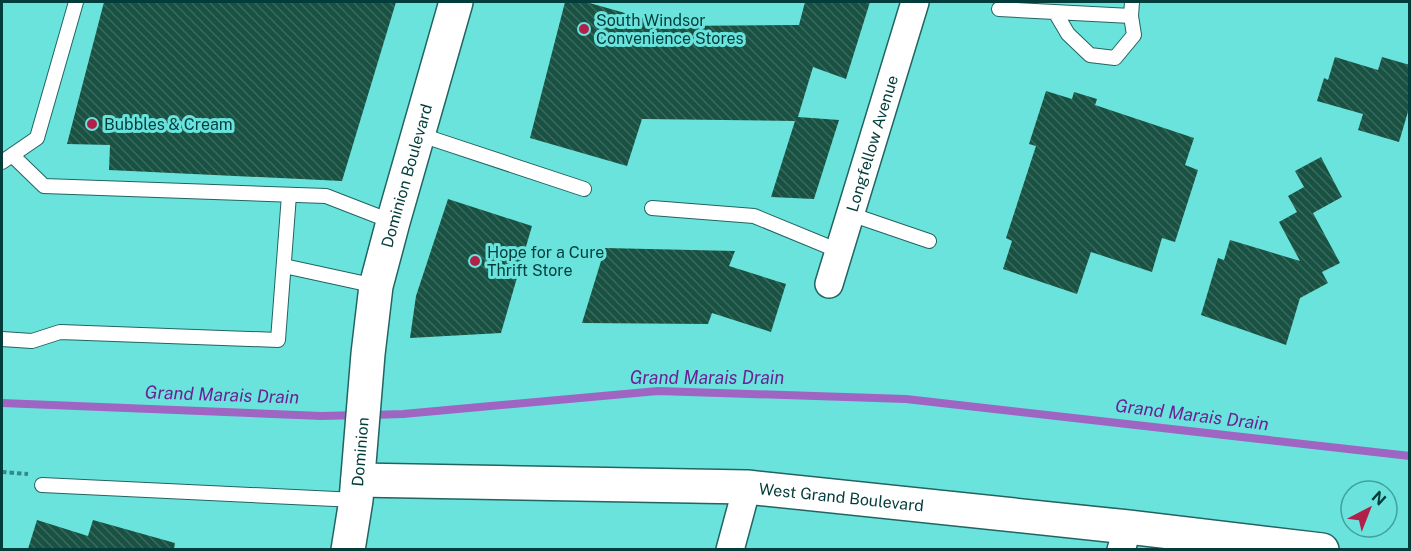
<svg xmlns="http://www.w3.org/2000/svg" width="1411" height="551" viewBox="0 0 1411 551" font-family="'Public Sans',sans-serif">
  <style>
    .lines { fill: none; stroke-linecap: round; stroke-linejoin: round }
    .stream { stroke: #9e65c2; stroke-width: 8 }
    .building { fill: url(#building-back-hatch) }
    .service-casing { stroke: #226461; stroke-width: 16 }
    .minor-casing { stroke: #226461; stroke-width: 30 }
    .tertiary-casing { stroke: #226461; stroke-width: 36 }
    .path { stroke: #338a86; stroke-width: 4; stroke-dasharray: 4.5 3; stroke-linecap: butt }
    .service { stroke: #fff; stroke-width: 14 }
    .minor { stroke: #fff; stroke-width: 27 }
    .tertiary { stroke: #fff; stroke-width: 33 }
    .poi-dot { fill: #b2204a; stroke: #6ae3dd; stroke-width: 2 }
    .labels { text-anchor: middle; stroke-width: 6; stroke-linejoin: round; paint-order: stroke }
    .poi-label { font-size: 16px; fill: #033d3b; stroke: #6ae3dd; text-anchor: start }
    .street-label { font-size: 16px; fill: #033d3b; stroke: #6ae3dd }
    .water-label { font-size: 18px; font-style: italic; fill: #6c2294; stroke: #6ae3dd }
  </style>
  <defs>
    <pattern id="building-back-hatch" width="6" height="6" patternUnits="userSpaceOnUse" patternTransform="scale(1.5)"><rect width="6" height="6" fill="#195242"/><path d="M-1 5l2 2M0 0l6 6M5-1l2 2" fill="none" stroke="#38695c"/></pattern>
  </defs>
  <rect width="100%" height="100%" fill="#6ae3dd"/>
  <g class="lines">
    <path class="stream" d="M2,403L322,416L358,415
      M371,415L403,414L658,391L906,399L1410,456"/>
  </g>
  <path class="building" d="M104,2H396L342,181L109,170L110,145L67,144Z
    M565,2H586L671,26L799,25L805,2H870L846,79L813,67L798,117L839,120L814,199L771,197L795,121L642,119L627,166L530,138Z
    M1335,57L1378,70L1382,57L1410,65V105L1399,142L1358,130L1363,114L1317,101L1324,78L1328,80Z
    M1046,91L1072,99L1074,92L1097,99L1095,105L1194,138L1185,165L1198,170L1175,242L1162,238L1152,272L1091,252L1077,294L1003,269L1012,241L1006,238L1036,146L1029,144Z
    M1321,157L1342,197L1313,213L1340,263L1322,272L1328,283L1300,298L1286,345L1201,315L1218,258L1224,260L1230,240L1300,261L1279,222L1297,212L1288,196L1304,187L1295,171Z
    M448,199L532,226L501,333L410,338L416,296Z
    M605,248L735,251L729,266L786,284L771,332L712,313L708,324L582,323Z
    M37,520L88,536L93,520L175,543L174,549H28Z"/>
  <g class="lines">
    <g class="service-casing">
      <path id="service" d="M999,9L1131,16L1132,2
        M1055,12L1068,34L1090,55L1115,58L1134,35L1131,16
        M418,134L584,189
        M12,155L44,186L326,196L393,222
        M2,162L37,138L76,2
        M652,208L754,216L839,251
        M850,214L929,241
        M284,266L376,286
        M2,339L32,341L60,332L278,340L289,195
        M42,485L356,500"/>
    </g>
    <g class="minor-casing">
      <g id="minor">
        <path id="s1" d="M829,284L915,2"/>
        <path d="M730,550L747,487"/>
        <path d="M1121,550L1128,527"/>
      </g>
    </g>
    <g class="tertiary-casing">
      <g id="tertiary">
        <path id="s2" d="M358,480L747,487L1128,527L1322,550"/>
        <path id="s3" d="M348,550L356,500L368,354L376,286L393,222L456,2"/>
      </g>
    </g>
    <path class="path" d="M2,472L28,474"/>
    <use href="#service" class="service"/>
    <use href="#minor" class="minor"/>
    <use href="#tertiary" class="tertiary"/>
  </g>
  <g class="poi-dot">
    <circle cx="584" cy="29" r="6"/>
    <circle cx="92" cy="124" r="6"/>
    <circle cx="475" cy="261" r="6"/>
  </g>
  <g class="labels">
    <g class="poi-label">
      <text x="596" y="26">South Windsor<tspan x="596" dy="18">Convenience Stores</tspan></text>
      <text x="104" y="130">Bubbles &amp; Cream</text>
      <text x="487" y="258">Hope for a Cure<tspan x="487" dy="18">Thrift Store</tspan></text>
    </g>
    <g class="street-label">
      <text dy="6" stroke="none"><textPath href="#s1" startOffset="147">Longfellow Avenue</textPath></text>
      <text dy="6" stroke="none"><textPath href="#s3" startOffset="380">Dominion Boulevard</textPath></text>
      <text dy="6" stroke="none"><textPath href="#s3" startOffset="99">Dominion</textPath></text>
      <text dy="6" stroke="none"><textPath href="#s2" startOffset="484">West Grand Boulevard</textPath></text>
    </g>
    <g class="water-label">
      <text x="707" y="384">Grand Marais Drain</text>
      <text transform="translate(222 395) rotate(2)" y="6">Grand Marais Drain</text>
      <text transform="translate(1192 415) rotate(7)" y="6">Grand Marais Drain</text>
    </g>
  </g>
  <rect width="1411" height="551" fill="none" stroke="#033d3b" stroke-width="6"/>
  <g transform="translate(1369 509) rotate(42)"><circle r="28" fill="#6ae3dd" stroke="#41a19c" stroke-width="1.5"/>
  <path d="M0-4.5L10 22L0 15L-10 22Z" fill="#b2204a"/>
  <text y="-9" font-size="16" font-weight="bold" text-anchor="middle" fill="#033d3b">N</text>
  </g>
</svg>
